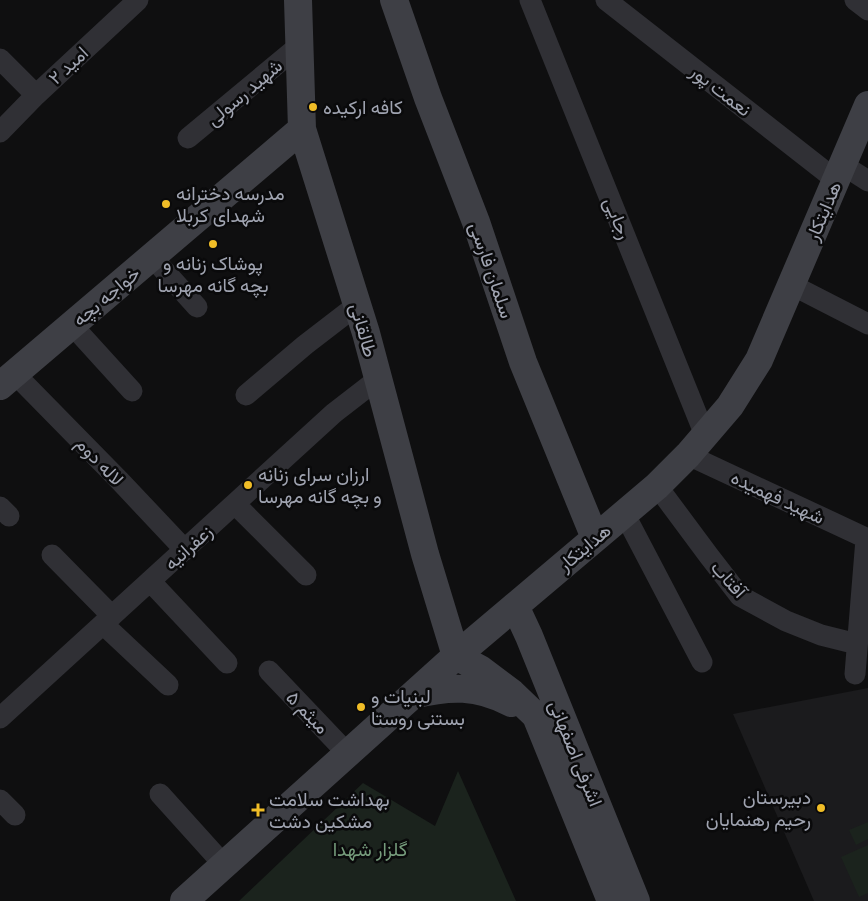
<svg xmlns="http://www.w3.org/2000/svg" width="868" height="901" viewBox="0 0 868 901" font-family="Cabin,Vazirmatn,sans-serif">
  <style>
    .built { fill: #1b1b1d }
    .green { fill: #1b231d }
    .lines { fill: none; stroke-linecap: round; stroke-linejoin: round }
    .street { stroke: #303035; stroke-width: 21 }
    .secondary { stroke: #3e3f45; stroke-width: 28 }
    .poi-dot { fill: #f0bd27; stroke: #0a0a0b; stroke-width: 2 }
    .labels { text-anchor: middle; stroke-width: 5; stroke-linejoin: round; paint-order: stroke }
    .street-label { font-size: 19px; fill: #a0a4b1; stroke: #0a0a0b }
    .poi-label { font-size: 19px; fill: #a0a4b1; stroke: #0a0a0b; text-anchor: start }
    .park-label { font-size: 19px; fill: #769c7c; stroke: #0a0a0b }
  </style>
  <rect width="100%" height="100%" fill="#0f0f10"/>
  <path class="built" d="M868,688V901H814L733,714Z"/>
  <path class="green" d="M458,771L516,901H239L363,783L435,826Z
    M868,822V839L856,845L849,830Z
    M868,845V893L859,897L841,857Z"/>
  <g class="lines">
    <path class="street" d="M530,0L705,435
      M606,0L836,180
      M855,0L868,10
      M0,59L36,95
      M0,132L36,95L138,0
      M188,138L300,45
      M843,165L868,181
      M152,257L197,307
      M792,285L868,324
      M72,325L132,391
      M15,374L120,481L185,550
      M246,395L305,345L357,305
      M688,455L868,539
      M657,486L709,556L740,596L786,621L821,635L857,644
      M235,504L306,575
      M0,507L9,516
      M624,513L702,662
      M52,555L112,616
      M150,581L227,663
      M103,624L168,685
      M269,671L347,753
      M855,674L866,539
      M0,718L334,413L378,379
      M160,794L224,865
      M0,800L15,815"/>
    <path class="secondary" d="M298,0L302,129L366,333L425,554L456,656
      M394,0L428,98L476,222L523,362L595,538
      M0,386L302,129
      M515,606L529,636L636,901
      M456,656L480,669L512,693L536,716L611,901
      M413,695C450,686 477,685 511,703
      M184,901L456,656L657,486L688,455L730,406L759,360L868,105"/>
  </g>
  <g class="poi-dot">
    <circle cx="313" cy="107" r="5"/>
    <circle cx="166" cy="204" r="5"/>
    <circle cx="213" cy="244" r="5"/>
    <circle cx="248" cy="485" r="5"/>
    <circle cx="361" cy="707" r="5"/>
    <circle cx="821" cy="808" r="5"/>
    <path d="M255.5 802.5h5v5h5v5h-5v5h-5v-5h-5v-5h5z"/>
  </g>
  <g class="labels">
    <g class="street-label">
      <text transform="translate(68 65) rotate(-43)" y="7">امید ۲</text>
      <text transform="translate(721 90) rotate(38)" y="7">نعمت پور</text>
      <text transform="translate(244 92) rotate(-40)" y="7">شهید رسولی</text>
      <text transform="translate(823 211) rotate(-67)" y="7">هدایتکار</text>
      <text transform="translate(618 218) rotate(68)" y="7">رجایی</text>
      <text transform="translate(492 270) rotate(71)" y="7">سلمان فارسی</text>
      <text transform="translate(106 296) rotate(-40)" y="7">خواجه بچه</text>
      <text transform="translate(364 330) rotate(74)" y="7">طالقانی</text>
      <text transform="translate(100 461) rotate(46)" y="7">لاله دوم</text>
      <text transform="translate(778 497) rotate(25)" y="7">شهید فهمیده</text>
      <text transform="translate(188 547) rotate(-42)" y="7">زعفرانیه</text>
      <text transform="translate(584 547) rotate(-40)" y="7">هدایتکار</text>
      <text transform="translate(729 579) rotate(48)" y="7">آفتاب</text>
      <text transform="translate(308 712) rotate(46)" y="7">میثم ۵</text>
      <text transform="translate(576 753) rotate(68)" y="7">اشرفی اصفهانی</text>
    </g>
    <g class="poi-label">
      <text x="323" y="114">کافه ارکیده</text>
      <text x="176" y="200">مدرسه دخترانه<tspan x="176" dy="22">شهدای کربلا</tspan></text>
      <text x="213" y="270" text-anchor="middle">پوشاک زنانه و<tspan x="213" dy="22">بچه گانه مهرسا</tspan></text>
      <text x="258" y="481">ارزان سرای زنانه<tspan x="258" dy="22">و بچه گانه مهرسا</tspan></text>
      <text x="371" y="703">لبنیات و<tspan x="371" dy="22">بستنی روستا</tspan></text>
      <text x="811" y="804" text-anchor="end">دبیرستان<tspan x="811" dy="22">رحیم رهنمایان</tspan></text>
      <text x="269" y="806">بهداشت سلامت<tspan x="269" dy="22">مشکین دشت</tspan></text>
    </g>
    <g class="park-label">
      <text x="370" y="856">گلزار شهدا</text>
    </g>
  </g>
</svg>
